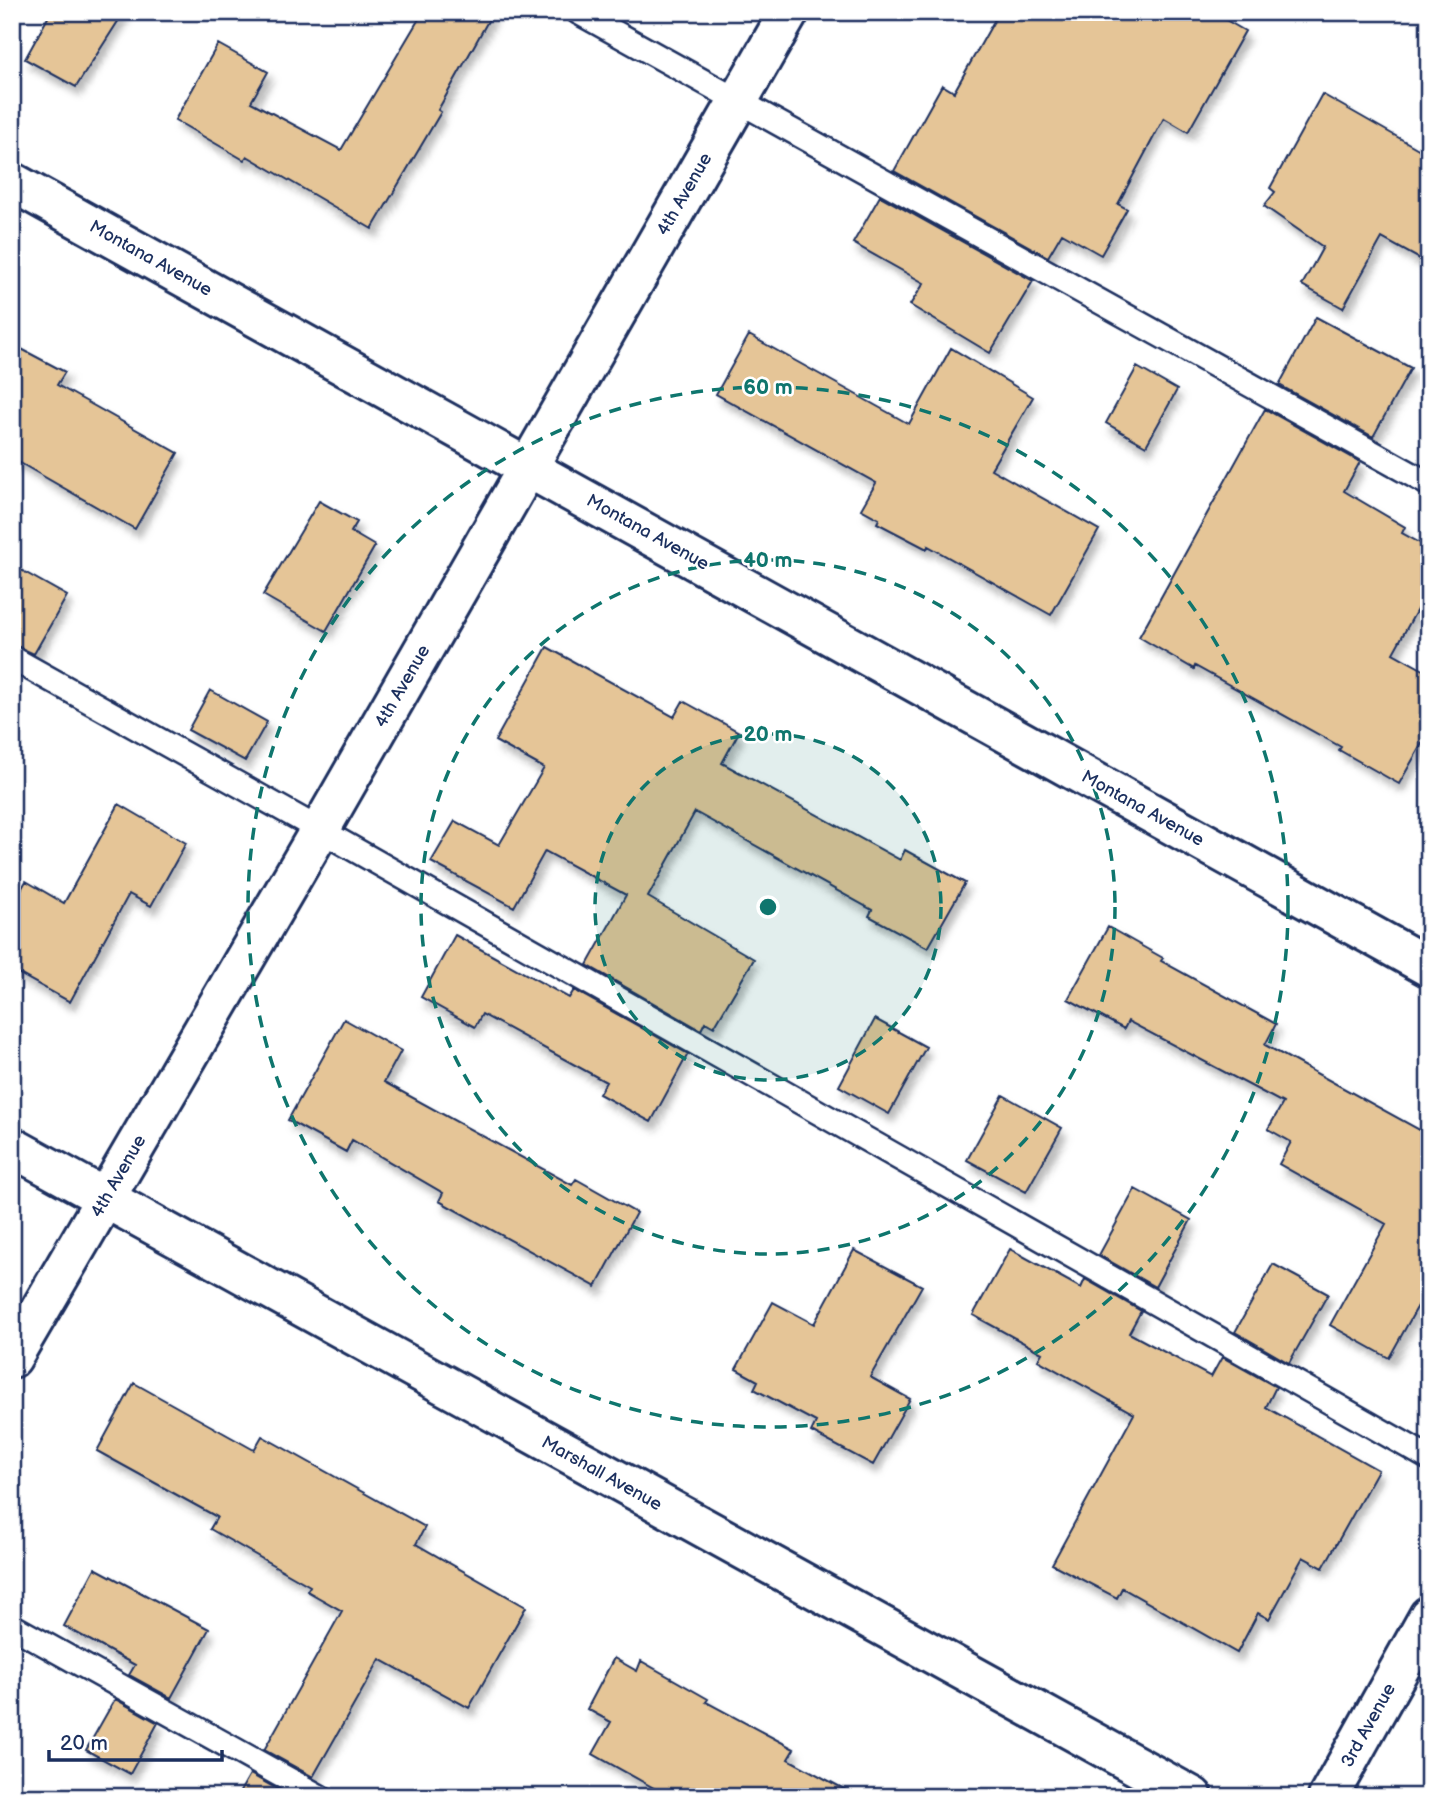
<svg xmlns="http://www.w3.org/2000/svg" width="1441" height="1809" viewBox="0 0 1441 1809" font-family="'Balsamiq Sans',sans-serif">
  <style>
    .building { fill: #e5c597; stroke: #1b2f5e; stroke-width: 2; filter: url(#shadow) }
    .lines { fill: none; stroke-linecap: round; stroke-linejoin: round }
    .lane-casing { stroke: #1b2f5e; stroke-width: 28 }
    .street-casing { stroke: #1b2f5e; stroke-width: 44 }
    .lane { stroke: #fff; stroke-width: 23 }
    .street { stroke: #fff; stroke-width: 38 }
    .ring { fill: none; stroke: #0f766e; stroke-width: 3.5; stroke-dasharray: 12 9 }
    .labels { text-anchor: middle; stroke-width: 5; stroke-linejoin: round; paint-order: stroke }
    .street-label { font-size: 18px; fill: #1b2f5e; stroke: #fff }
    .centre { fill: #0f766e; stroke: #fff; stroke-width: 3.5 }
    .ring-label { font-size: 21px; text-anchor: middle; font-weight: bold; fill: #0f766e; stroke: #fff; stroke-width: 5; stroke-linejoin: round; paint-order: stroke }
  </style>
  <defs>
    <filter id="shadow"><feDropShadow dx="4.5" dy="8" stdDeviation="3.5" flood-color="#0004"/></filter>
  </defs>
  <rect width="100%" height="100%" fill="#fff"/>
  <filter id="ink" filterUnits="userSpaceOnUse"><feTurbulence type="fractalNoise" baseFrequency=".0143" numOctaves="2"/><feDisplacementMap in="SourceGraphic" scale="14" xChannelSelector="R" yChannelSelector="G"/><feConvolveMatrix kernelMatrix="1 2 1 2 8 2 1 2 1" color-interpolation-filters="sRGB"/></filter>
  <g filter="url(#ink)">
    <path class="building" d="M51,12H124L76,87L25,59Z
      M423,12H493L438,110L441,112L372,229L247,156L244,160L175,120L218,44L268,72L251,102L341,150Z
      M999,12H1212L1245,31L1188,132L1164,118L1118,204L1127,209L1101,255L1062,233L1048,257L894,171L942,85L954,92Z
      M1322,94L1429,155V264L1382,238L1343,308L1302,285L1323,247L1264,206L1275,192L1270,188Z
      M880,196L1033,281L990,353L910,305L924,283L853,243Z
      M1316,317L1411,368L1373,437L1279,385Z
      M749,335L909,424L951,348L1033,397L991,469L1099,530L1051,615L928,546L927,549L877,523L879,519L861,509L876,483L716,394Z
      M12,344L65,372L57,385L178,453L135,529L15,460L12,465Z
      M1137,367L1177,390L1146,446L1106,423Z
      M1265,409L1360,462L1344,491L1405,527L1402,533L1429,548V588L1393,653L1429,673V731L1399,784L1339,750L1341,747L1195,666L1194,669L1139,637Z
      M319,501L357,522L351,532L375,546L326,631L263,595Z
      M12,565L67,596L34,654L12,644Z
      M547,647L674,717L683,701L739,732L722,763L900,860L905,850L965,883L928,948L869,916L872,910L695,812L648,897L754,959L714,1027L705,1022L701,1030L587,965L626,895L545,851L514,907L431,862L455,821L499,845L544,768L495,741Z
      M210,690L267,722L245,761L188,730Z
      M119,804L186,843L151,906L129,894L70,1002L12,970V905L26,881L64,903Z
      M1108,927L1163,958L1161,961L1276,1024L1265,1045L1429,1135V1286L1389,1358L1330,1325L1386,1224L1279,1164L1291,1142L1268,1129L1283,1103L1128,1021L1124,1029L1068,999Z
      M455,935L569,998L574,990L688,1054L651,1122L599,1094L606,1082L482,1014L475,1027L421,997Z
      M344,1019L401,1051L384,1082L572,1185L576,1179L636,1213L596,1287L439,1201L443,1193L352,1140L346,1152L288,1120Z
      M875,1019L926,1047L889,1114L839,1086Z
      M1003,1095L1062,1128L1026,1192L967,1160Z
      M1135,1189L1191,1220L1155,1287L1099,1255Z
      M1010,1249L1081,1288L1085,1279L1141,1311L1129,1333L1211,1377L1222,1357L1276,1387L1266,1407L1378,1470L1323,1568L1303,1557L1269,1619L1258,1613L1237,1653L1122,1588L1117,1598L1052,1564L1134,1414L1038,1360L1042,1353L973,1315Z
      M854,1250L922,1286L870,1377L910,1399L873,1465L811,1432L816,1422L754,1389L758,1381L736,1369L773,1302L814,1324Z
      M1273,1264L1328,1294L1289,1363L1235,1332Z
      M134,1383L254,1450L262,1436L425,1527L416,1544L526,1607L469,1708L380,1659L313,1777L264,1750L342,1611L307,1591L310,1586L210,1529L217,1517L97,1451Z
      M95,1568L209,1629L171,1698L129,1675L135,1665L64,1626Z
      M614,1658L637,1671L641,1661L708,1699L706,1702L794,1749L788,1759L859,1797H670L593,1754L611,1722L587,1709Z
      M115,1699L158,1723L130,1774L86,1750Z
      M250,1774L291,1797H237Z"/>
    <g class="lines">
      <g class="lane-casing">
        <path id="lane" d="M578,12L1429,484
          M12,658L320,830L1429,1458
          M12,1626L320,1797"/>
      </g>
      <g class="street-casing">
        <path id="street" d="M12,182L1429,967
          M12,1147L1193,1797
          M12,1358L320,830L789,12
          M1328,1797L1429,1616"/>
      </g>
      <use href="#lane" class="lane"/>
      <use href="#street" class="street"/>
    </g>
  </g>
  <circle cx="768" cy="907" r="173" fill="#0f766e" fill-opacity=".12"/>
  <g class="ring">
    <circle cx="768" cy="907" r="173"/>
    <circle cx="768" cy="907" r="347"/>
    <circle cx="768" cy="907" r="520"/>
  </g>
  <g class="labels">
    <g class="street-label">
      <text transform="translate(684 194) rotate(-60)" y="6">4th Avenue</text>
      <text transform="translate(151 258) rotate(29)" y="6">Montana Avenue</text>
      <text transform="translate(648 532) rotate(29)" y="6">Montana Avenue</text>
      <text transform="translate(402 686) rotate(-60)" y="6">4th Avenue</text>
      <text transform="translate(1143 808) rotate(29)" y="6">Montana Avenue</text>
      <text transform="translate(118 1176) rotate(-60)" y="6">4th Avenue</text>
      <text transform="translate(602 1473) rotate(29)" y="6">Marshall Avenue</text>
      <text transform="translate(1368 1725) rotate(-61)" y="6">3rd Avenue</text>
    </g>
  </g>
  <circle cx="768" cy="907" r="10" class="centre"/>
  <g class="ring-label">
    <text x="768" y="394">60 m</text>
    <text x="768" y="567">40 m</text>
    <text x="768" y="741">20 m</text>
  </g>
  <rect width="1441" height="1809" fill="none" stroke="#fff" stroke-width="42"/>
  <rect x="21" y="21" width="1399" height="1767" fill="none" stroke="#1b2f5e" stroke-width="2.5" filter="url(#ink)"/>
  <path d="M49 1750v10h173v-10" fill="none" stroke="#1b2f5e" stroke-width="3.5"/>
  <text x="60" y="1750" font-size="21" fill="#1b2f5e" stroke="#ffffff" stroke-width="5" paint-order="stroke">20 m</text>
</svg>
